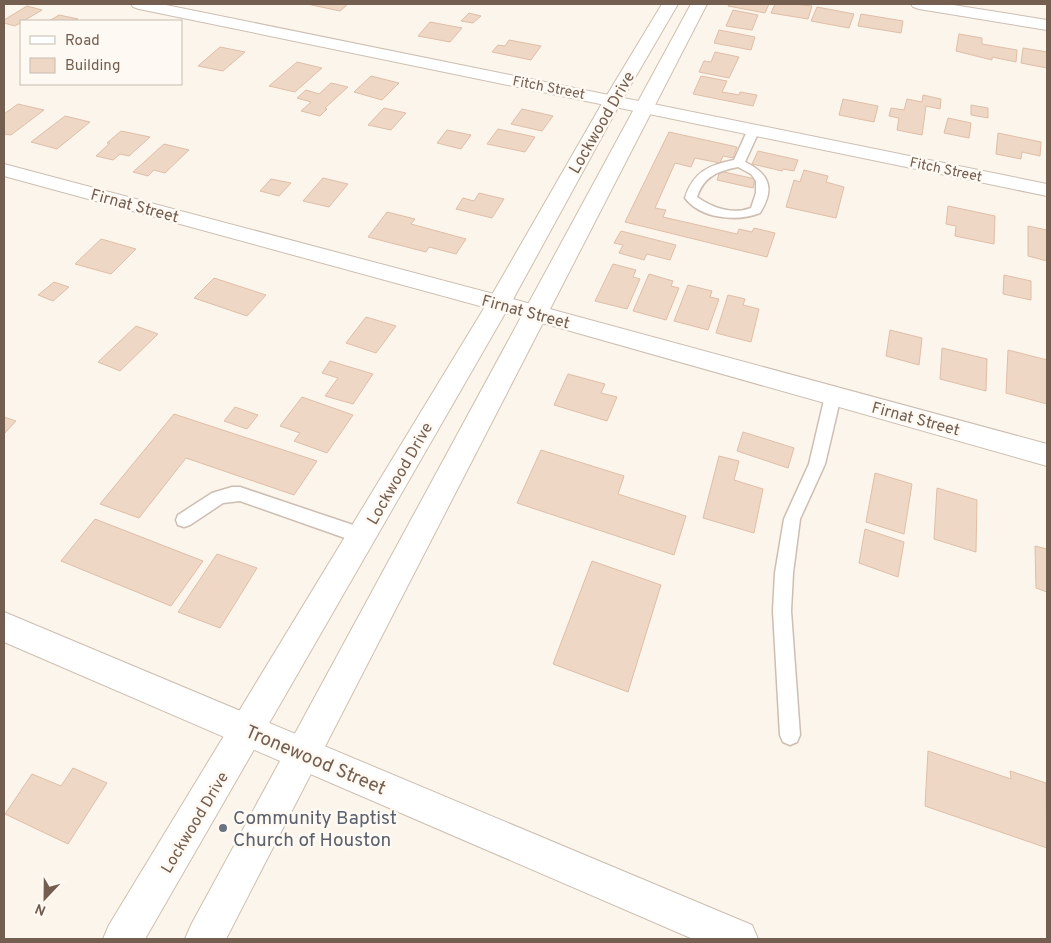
<svg xmlns="http://www.w3.org/2000/svg" width="1051" height="943" viewBox="0 0 1051 943" font-family="Overpass,sans-serif">
  <style>
    .building { fill: #eed7c5; stroke: #e0bea7 }
    .lines { fill: none; stroke-linecap: round; stroke-linejoin: round }
    .lane-casing { stroke: #cdbeb1; stroke-width: 3 }
    .street-casing { stroke: #cdbeb1; stroke-width: 2 }
    .secondary-casing { stroke: #cfbfaf; stroke-width: 2 }
    .lane { fill: #fff; fill-rule: evenodd }
    .street { fill: #fff; fill-rule: evenodd }
    .secondary { fill: #fff; fill-rule: evenodd }
    .worship-dot { fill: #6b7280; stroke: #fef9f2; stroke-width: 2 }
    .labels { text-anchor: middle; stroke-width: 5; stroke-linejoin: round; paint-order: stroke }
    .far-street-label { font-size: 14px; fill: #745e50; stroke: #fef9f2 }
    .street-label { font-size: 16px; fill: #745e50; stroke: #fef9f2 }
    .near-street-label { font-size: 19px; fill: #745e50; stroke: #fef9f2 }
    .near-worship-label { font-size: 19px; fill: #5b616d; stroke: #fef9f2; text-anchor: start }
  </style>
  <rect width="100%" height="100%" fill="#fbf5eb"/>
  <path class="building" d="M307,4H348L340,11Z
    M729,4H769L765,13L728,6Z
    M775,4H795L812,6L808,19L771,13Z
    M27,6L42,10L15,26L4,23V20Z
    M817,7L854,14L849,28L811,21Z
    M733,10L758,15L752,30L726,26Z
    M469,13L481,16L473,23L461,21Z
    M861,14L903,21L901,33L858,26Z
    M59,15L78,19L74,21H49Z
    M430,22L462,28L450,42L418,36Z
    M719,30L755,37L751,50L714,43Z
    M959,34L982,38V44L1017,50L1016,62L992,57V60L956,51Z
    M509,40L541,46L531,60L492,52L498,45L505,46Z
    M220,47L245,52L223,71L198,66Z
    M1023,48L1047,52V68L1021,63Z
    M715,52L739,57L729,78L699,72L704,61L711,62Z
    M297,62L322,68L295,92L269,86Z
    M371,76L399,83L382,100L354,92Z
    M701,76L727,81L722,92L739,95L740,92L757,95L753,106L693,94Z
    M331,83L348,87L325,108L327,109L320,116L301,111L311,102L297,98L306,90L319,94Z
    M923,95L941,99L940,109L926,106L922,135L897,130L899,118L889,116L891,108L904,110L907,99L922,102Z
    M843,99L878,106L874,122L839,115Z
    M18,104L44,110L11,135L4,134V114Z
    M971,105L988,108V118L971,115Z
    M384,108L406,113L391,130L368,125Z
    M522,109L553,116L542,131L511,124Z
    M65,116L90,122L57,149L31,142Z
    M948,118L971,123L969,138L944,133Z
    M498,129L535,137L525,152L487,144Z
    M447,130L471,135L461,149L437,143Z
    M121,131L150,137L129,156L120,154L113,160L96,156L110,143H107Z
    M669,132L737,147L733,158L723,156L720,163L695,158L691,167L675,163L655,208L666,210L663,217L737,234L739,229L752,232L754,228L775,233L767,257L625,222Z
    M998,133L1041,142L1040,156L1022,152L1021,159L996,154Z
    M164,144L189,150L165,173L154,170L148,176L133,172Z
    M758,151L798,160L794,171L783,169L782,171L752,164Z
    M804,170L828,176L826,182L844,187L836,218L786,207L794,180L800,182Z
    M720,171L755,179L753,188L717,180Z
    M323,178L348,184L329,207L303,201Z
    M271,179L291,183L279,196L260,191Z
    M479,193L504,199L492,218L456,209L463,198L474,201Z
    M948,206L995,216L994,244L955,236L956,226L946,224Z
    M387,212L415,219L411,224L466,239L456,254L429,247L426,252L368,237Z
    M1028,226L1047,230V261L1028,256Z
    M621,231L676,245L670,260L647,254L644,260L619,253L623,245L614,243Z
    M101,239L136,249L111,274L75,264Z
    M613,264L636,270L633,277L640,279L627,309L595,301Z
    M649,274L673,281L671,286L679,288L666,320L633,311Z
    M1004,275L1031,281V300L1003,294Z
    M214,278L266,295L247,316L194,298Z
    M54,282L69,287L53,301L38,295Z
    M688,285L712,291L710,297L719,299L708,330L674,321Z
    M728,295L745,299L743,305L759,309L751,342L716,333Z
    M366,317L396,326L376,353L346,343Z
    M136,326L158,334L120,371L98,362Z
    M890,330L922,338L919,365L886,356Z
    M942,348L987,359L986,391L940,379Z
    M1008,350L1047,360V404L1006,393Z
    M330,361L373,374L353,404L325,396L338,378L322,373Z
    M568,374L605,384L601,393L617,397L607,421L554,405Z
    M302,397L353,415L327,453L294,441L300,433L280,426Z
    M235,407L258,415L247,429L224,421Z
    M174,414L317,461L294,495L186,458L139,518L100,504Z
    M4,417L16,421L4,434Z
    M743,432L794,448L788,468L737,451Z
    M541,450L624,476L618,494L686,516L674,555L517,503Z
    M719,456L739,461L734,480L763,489L754,533L703,518Z
    M875,473L912,484L904,534L866,522Z
    M937,488L977,500L976,552L934,539Z
    M95,519L203,561L171,606L61,561Z
    M865,529L904,542L898,577L859,563Z
    M1035,546L1047,549V592L1036,588Z
    M217,554L257,568L220,628L178,612Z
    M592,561L661,585L628,692L553,664Z
    M928,751L1011,779L1010,771L1046,783L1047,848L925,806Z
    M73,768L107,783L68,844L5,814L32,774L61,786Z"/>
  <g class="lines">
    <g class="lane-casing">
      <path id="lane" d="M754,126L760,129L745,162C770,174 775,189 760,213C737,222 701,219 685,198C693,172 709,165 734,160L748,129ZM738,167L751,174L756,181V193L751,208C733,215 712,208 697,197C704,176 718,171 738,167Z
        M833,390L838,392L841,396L825,464L800,519L793,573L791,611L800,735L797,742L790,745L783,742L780,735L773,611L775,573L784,519L809,464L825,396L828,392Z
        M232,487H240L362,528L368,531L371,536L368,541L362,544L240,501L223,503L190,525L184,527L178,525L176,520L178,515L212,493Z"/>
    </g>
    <g class="street-casing">
      <path id="street" d="M131,4H161L1047,184V196L139,9L133,7Z
        M911,4H947L1047,20V30L919,9L913,7Z
        M4,164L535,305L1047,444V466L535,321L4,176Z
        M4,612L752,925L758,939H693L4,642Z"/>
    </g>
    <g class="secondary-casing">
      <path id="secondary" d="M662,4H678L622,100L511,303L145,939H103L109,925L489,300L604,100Z
        M691,4H707L226,939H185L191,925Z"/>
    </g>
    <use href="#lane" class="lane"/>
    <use href="#street" class="street"/>
    <use href="#secondary" class="secondary"/>
  </g>
  <circle class="worship-dot" cx="223" cy="828" r="5"/>
  <g class="labels">
    <g class="far-street-label">
      <text transform="translate(549 87) rotate(11)" y="5">Fitch Street</text>
      <text transform="translate(946 169) rotate(12)" y="5">Fitch Street</text>
    </g>
    <g class="street-label">
      <text transform="translate(601 122) rotate(-60)" y="6">Lockwood Drive</text>
      <text transform="translate(135 205) rotate(15)" y="6">Firnat Street</text>
      <text transform="translate(526 311) rotate(15)" y="6">Firnat Street</text>
      <text transform="translate(916 418) rotate(15)" y="6">Firnat Street</text>
      <text transform="translate(399 473) rotate(-60)" y="6">Lockwood Drive</text>
      <text transform="translate(194 822) rotate(-59)" y="6">Lockwood Drive</text>
    </g>
    <g class="near-street-label">
      <text transform="translate(316 759) rotate(23)" y="7">Tronewood Street</text>
    </g>
    <g class="near-worship-label">
      <text x="233" y="824">Community Baptist<tspan x="233" dy="22">Church of Houston</tspan></text>
    </g>
  </g>
  <rect width="1051" height="943" fill="none" stroke="#745e50" stroke-width="10"/>
  <rect x="20" y="20" width="162" height="65" fill="#fef9f2" stroke="#c7bbb1"/>
  <rect x="30" y="36" width="25" height="8" fill="#ffffff" stroke="#c7bbb1"/>
  <text x="65" y="45" font-size="15" fill="#745e50">Road</text>
  <rect x="30" y="58" width="25" height="15" fill="#eed7c5" stroke="#c7bbb1"/>
  <text x="65" y="70" font-size="15" fill="#745e50">Building</text>
  <g transform="translate(45 898) rotate(202)" stroke="#fef9f2" stroke-width="4" paint-order="stroke">
  <path d="M0-4L9 19L0 12L-9 19Z" fill="#745e50"/>
  <text y="-8" font-size="14" font-weight="bold" text-anchor="middle" fill="#745e50">N</text>
  </g>
</svg>
